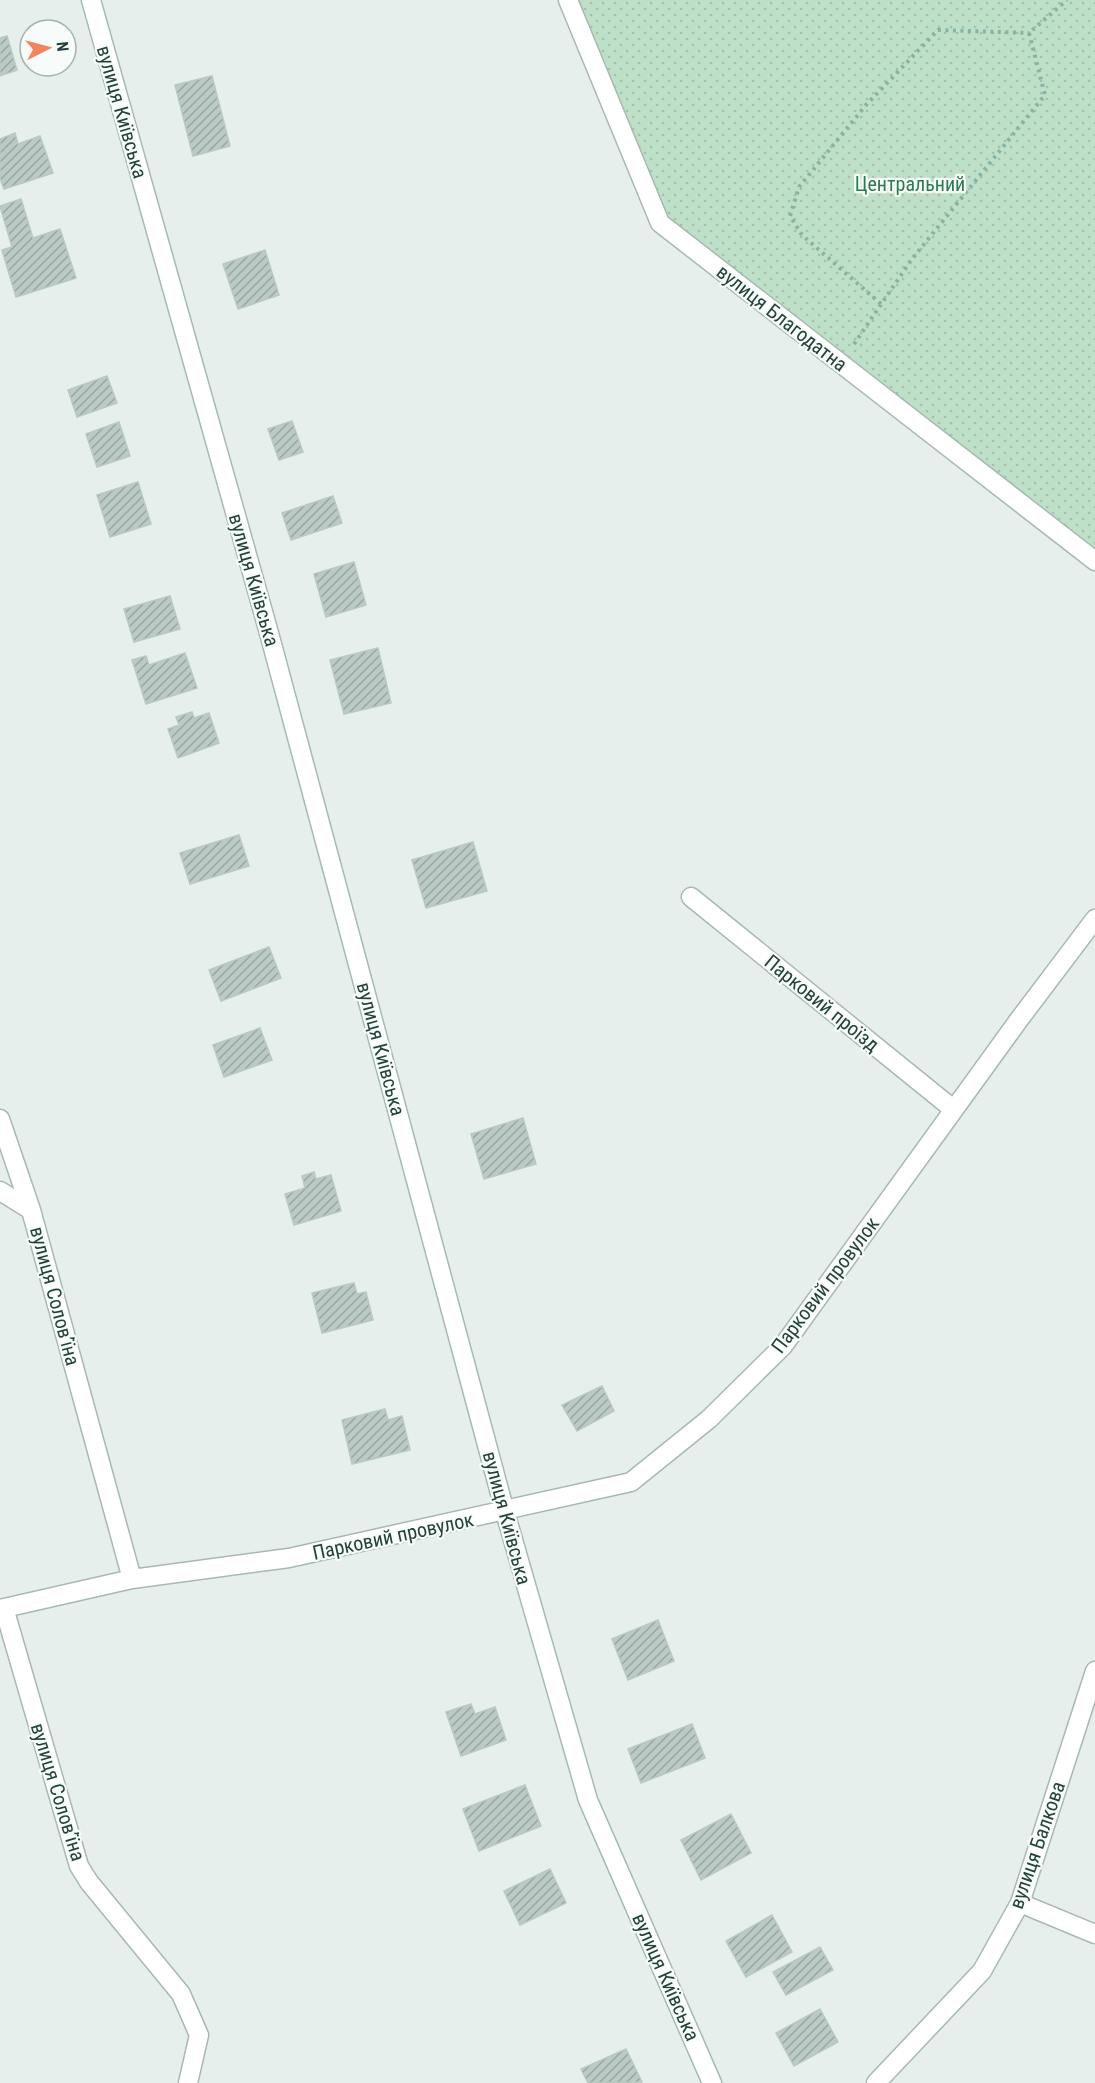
<svg xmlns="http://www.w3.org/2000/svg" width="1095" height="2083" viewBox="0 0 1095 2083" font-family="'Roboto Condensed',sans-serif">
  <style>
    .grass { fill: url(#grass-dots) }
    .building { fill: url(#building-hatch); stroke: #b8c9c2; stroke-width: 1.5 }
    .lines { fill: none; stroke-linecap: round; stroke-linejoin: round }
    .minor-casing { stroke: #a8b8b2; stroke-width: 21 }
    .secondary-casing { stroke: #a4bbb3; stroke-width: 21 }
    .path { stroke: #86b3a5; stroke-width: 4; stroke-dasharray: 3 4.5; stroke-linecap: butt }
    .minor { stroke: #fff; stroke-width: 18 }
    .secondary { stroke: #fff; stroke-width: 18 }
    .labels { text-anchor: middle; stroke-width: 4.5; stroke-linejoin: round; paint-order: stroke }
    .street-label { font-size: 20px; fill: #24423a; stroke: #f7fbf9 }
    .park-label { font-size: 20px; fill: #2d7a4b; stroke: #f7fbf9 }
  </style>
  <defs>
    <pattern id="grass-dots" width="8" height="8" patternUnits="userSpaceOnUse" patternTransform="scale(1.5)"><rect width="8" height="8" fill="#bfe0c8"/><path d="M2 2h.1M6 6h.1" fill="none" stroke="#a4c1ad" stroke-width="1.8" stroke-linecap="round"/></pattern>
    <pattern id="building-hatch" width="6" height="6" patternUnits="userSpaceOnUse" patternTransform="scale(1.5)"><rect width="6" height="6" fill="#bbcac4"/><path d="M-1 1l2-2M0 6l6-6M5 7l2-2" fill="none" stroke="#98a6a0"/></pattern>
  </defs>
  <rect width="100%" height="100%" fill="#e6efeb"/>
  <path class="grass" d="M568,0H1095V561L660,223Z"/>
  <path class="building" d="M7,36L17,70L0,76V38Z
    M212,76L230,146L193,156L175,85Z
    M15,133L18,144L40,136L53,173L4,189L0,178V139Z
    M21,199L33,238L60,229L76,278L16,297L2,250L12,247L0,206Z
    M265,250L279,295L238,309L223,264Z
    M107,376L117,403L77,417L68,390Z
    M292,421L303,452L279,460L268,429Z
    M119,422L130,456L97,467L86,434Z
    M138,482L151,524L110,537L97,495Z
    M333,496L342,523L291,540L282,513Z
    M354,562L366,605L326,617L314,574Z
    M170,596L180,629L134,642L124,609Z
    M378,648L391,703L344,714L330,660Z
    M185,653L197,688L146,704L132,660L146,656L149,665Z
    M192,712L194,718L209,713L219,743L178,758L168,729L179,725L176,717Z
    M239,835L249,866L190,884L180,853Z
    M473,842L487,891L426,908L412,860Z
    M269,947L281,978L221,1001L209,970Z
    M260,1028L272,1060L224,1077L213,1045Z
    M523,1118L536,1164L484,1179L471,1134Z
    M314,1172L316,1179L331,1175L341,1211L294,1225L285,1194L305,1188L302,1176Z
    M354,1283L357,1294L366,1292L373,1320L322,1333L312,1293Z
    M602,1386L614,1411L577,1431L562,1405Z
    M385,1409L388,1420L402,1416L410,1450L352,1464L342,1420Z
    M658,1620L674,1661L628,1680L612,1639Z
    M471,1704L475,1714L495,1707L506,1740L461,1756L446,1712Z
    M692,1724L705,1758L641,1783L628,1749Z
    M525,1785L541,1826L479,1851L463,1809Z
    M731,1814L751,1853L701,1880L681,1840Z
    M550,1869L566,1903L520,1925L504,1891Z
    M772,1915L792,1952L746,1977L726,1941Z
    M820,1947L833,1970L786,1995L773,1972Z
    M820,2009L838,2042L794,2066L776,2033Z
    M626,2049L642,2082L588,2083L581,2069Z"/>
  <g class="lines">
    <g class="minor-casing">
      <path id="minor" d="M568,0L660,223L1095,561
        M691,897L953,1109
        M0,1119L31,1210L132,1579
        M0,1191L31,1210
        M4,1608L79,1866L89,1882L181,1994L199,2035L188,2083
        M0,1609L132,1579L289,1558L631,1482L709,1419L783,1346L1018,1021L1095,919
        M1020,1903L1095,1934
        M876,2083L982,1971L1020,1903L1095,1671"/>
    </g>
    <g class="secondary-casing">
      <path id="secondary" d="M91,0L269,633L505,1512L588,1800L712,2083"/>
    </g>
    <path class="path" d="M881,304L802,235L790,216L799,187L866,105L938,30L1029,33
      M854,344L912,259L1045,95L1029,33L1067,0"/>
    <use href="#minor" class="minor"/>
    <use href="#secondary" class="secondary"/>
  </g>
  <g class="labels">
    <g class="street-label">
      <text transform="translate(122 112) rotate(74)" y="7">вулиця Київська</text>
      <text transform="translate(782 318) rotate(38)" y="7">вулиця Благодатна</text>
      <text transform="translate(254 580) rotate(74)" y="7">вулиця Київська</text>
      <text transform="translate(822 1003) rotate(39)" y="7">Парковий проїзд</text>
      <text transform="translate(381 1049) rotate(75)" y="7">вулиця Київська</text>
      <text transform="translate(825 1285) rotate(-53)" y="7">Парковий провулок</text>
      <text transform="translate(55 1296) rotate(75)" y="7">вулиця Соловʼїна</text>
      <text transform="translate(507 1518) rotate(75)" y="7">вулиця Київська</text>
      <text transform="translate(393 1536) rotate(-12)" y="7">Парковий провулок</text>
      <text transform="translate(58 1792) rotate(73)" y="7">вулиця Соловʼїна</text>
      <text transform="translate(1037 1845) rotate(-71)" y="7">вулиця Балкова</text>
      <text transform="translate(666 1977) rotate(66)" y="7">вулиця Київська</text>
    </g>
    <g class="park-label">
      <text x="910" y="191">Центральний</text>
    </g>
  </g>
  <g transform="translate(48 48) rotate(84)"><circle r="28" fill="#f7fbf9" stroke="#a3b1ad" stroke-width="1.5"/>
  <path d="M0-4.5L10 22L0 15L-10 22Z" fill="#f4845f"/>
  <text y="-9" font-size="16" font-weight="bold" text-anchor="middle" fill="#24423a">N</text>
  </g>
</svg>
